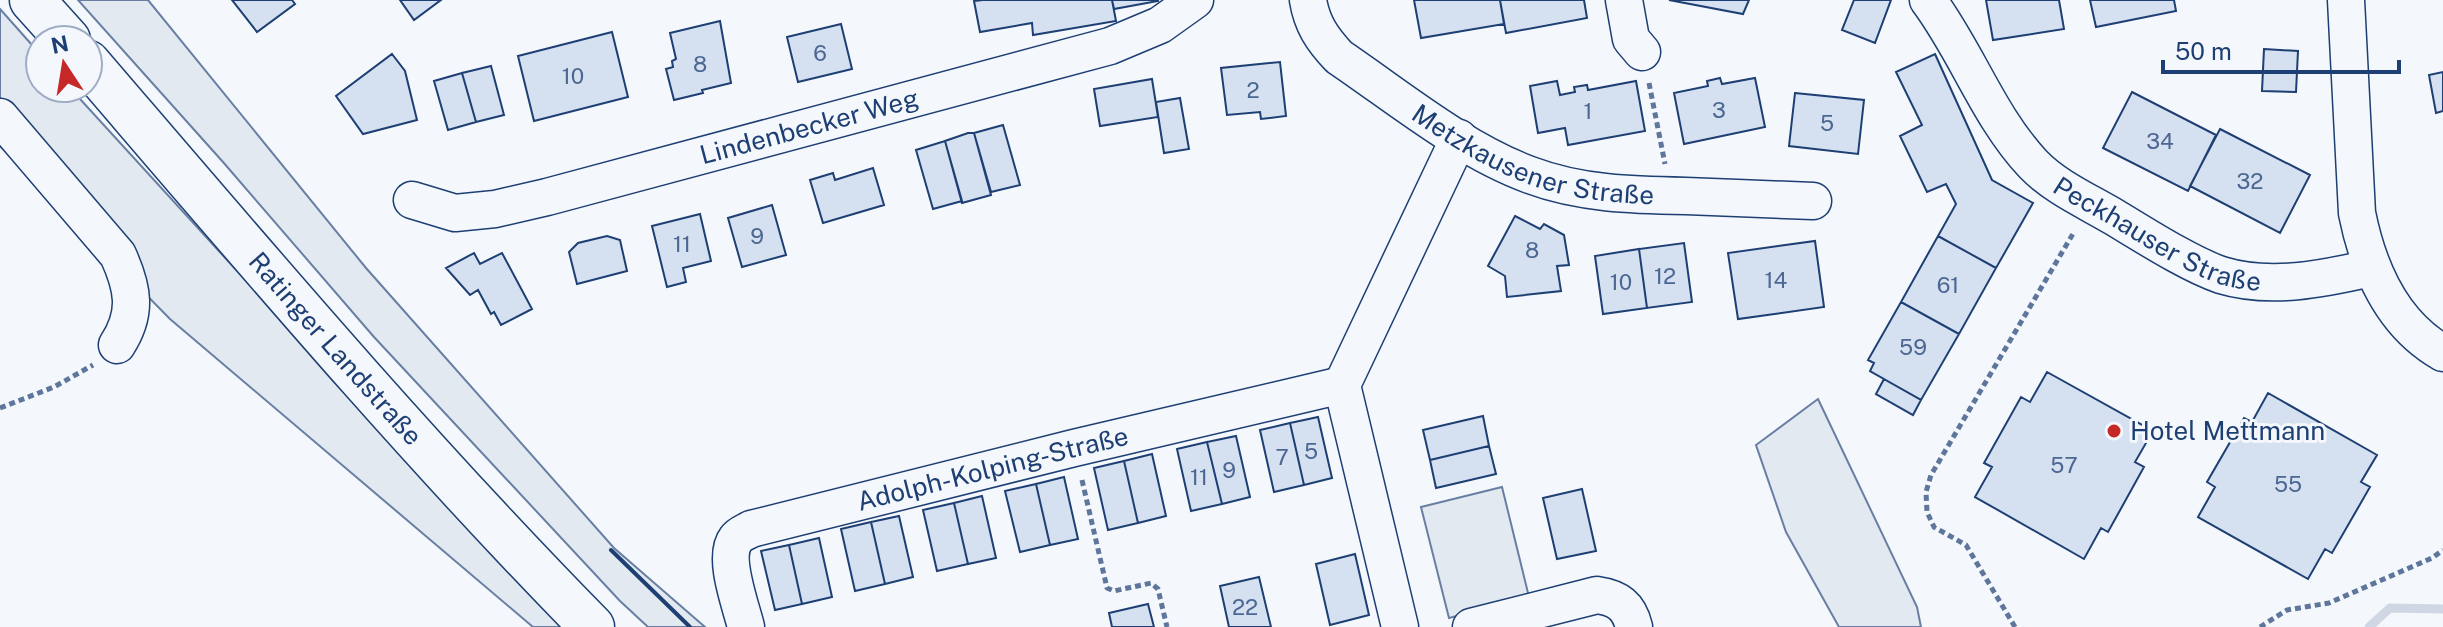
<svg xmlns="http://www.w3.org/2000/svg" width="2443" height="627" viewBox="0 0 2443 627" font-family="'Public Sans',sans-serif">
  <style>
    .green { fill: #e3e9f0; stroke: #687fa3; stroke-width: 2 }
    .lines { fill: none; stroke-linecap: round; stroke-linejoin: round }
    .stream { stroke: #cfd7e4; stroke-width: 9 }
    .building { fill: #d5e0f0; stroke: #1d3f73; stroke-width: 2 }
    .minor-casing { stroke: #1d3f73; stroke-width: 39 }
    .major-casing { stroke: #1d3f73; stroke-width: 47 }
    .path { stroke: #5e769c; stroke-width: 5; stroke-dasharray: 6 4; stroke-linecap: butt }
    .minor { stroke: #f4f7fb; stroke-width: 36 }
    .major { stroke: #f4f7fb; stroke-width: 44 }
    .wall { stroke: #1d3f73; stroke-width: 4 }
    .poi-dot { fill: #c62828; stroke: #f4f7fb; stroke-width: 3 }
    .labels { text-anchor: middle; stroke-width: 6; stroke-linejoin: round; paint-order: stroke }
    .number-label { font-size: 22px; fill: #4b6792 }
    .street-label { font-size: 26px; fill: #1d3f73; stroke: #f4f7fb }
    .poi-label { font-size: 26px; fill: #1d3f73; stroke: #f4f7fb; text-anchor: start }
  </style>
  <rect width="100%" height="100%" fill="#f4f7fb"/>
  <path class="green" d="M78,0H148L366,268L614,548L705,627H648L620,601L374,337L223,162Z
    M0,9L40,54V88H70L460,515L571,627H533L170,319L0,146Z
    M1818,399L1917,607L1921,627H1839L1786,532L1756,445Z
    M1502,487L1529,597L1449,618L1421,507Z"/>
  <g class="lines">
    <path class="stream" d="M2369,627L2390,608L2443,609"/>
  </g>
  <path class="building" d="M232,0H292L295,4L257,32Z
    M400,0H441L414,20Z
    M983,0H1112L1116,21L1033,35L1032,23L980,32L974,1Z
    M1112,0H1158V1L1114,9Z
    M1414,0H1500L1504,24L1421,38Z
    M1500,0H1584L1587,18L1506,33Z
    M1669,0H1749L1743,14Z
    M1854,0H1891L1875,43L1842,30Z
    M1986,0H2059L2064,29L1993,40Z
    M2090,0H2174L2176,11L2096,27Z
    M720,21L731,83L702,90L703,93L674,100L666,69L673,67L672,61L676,59L670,33Z
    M841,24L852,69L798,82L787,37Z
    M612,32L628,97L534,121L518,56Z
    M2264,49L2298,51L2296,92L2262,91Z
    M392,54L405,71L417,120L363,134L336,96Z
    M1935,54L1992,180L2033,203L1996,268L1938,236L1956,204L1946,184L1927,192L1900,136L1922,125L1896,72Z
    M1280,62L1286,116L1261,119L1260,112L1227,115L1221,68Z
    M491,66L504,115L476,122L462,73Z
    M2443,72V111L2436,113L2429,75Z
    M462,73L476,122L448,130L434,81Z
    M1720,78L1722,84L1755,78L1765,127L1684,144L1674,93L1708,86L1707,81Z
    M1152,79L1158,117L1100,126L1094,89Z
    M1557,81L1560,95L1575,92L1574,87L1587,85L1588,90L1636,81L1645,131L1568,145L1565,128L1538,133L1530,86Z
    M2132,92L2216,135L2188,191L2103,148Z
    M1795,93L1864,100L1858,154L1789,146Z
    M1180,98L1189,149L1164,153L1156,102Z
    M1003,125L1020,185L991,192L974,133Z
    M2220,129L2310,175L2280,233L2190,186Z
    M968,133H974L991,195L962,203L945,141Z
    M945,141L962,201L933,209L916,150Z
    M873,168L884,205L823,223L810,180L833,173L835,180Z
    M772,205L786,255L742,267L728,218Z
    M700,214L711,261L683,268L686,282L667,287L652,226Z
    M1515,216L1540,229L1544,224L1564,235L1569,265L1557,266L1561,291L1507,297L1505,276L1488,266Z
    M607,236L620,240L627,271L577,284L569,252L578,243Z
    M1938,236L1996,268L1959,334L1901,302Z
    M1815,241L1824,307L1738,319L1728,253Z
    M1684,243L1692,302L1647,308L1639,249Z
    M1639,249L1647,308L1603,314L1595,256Z
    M474,253L480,264L502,253L532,309L501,325L494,312L491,314L478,290L470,295L446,268Z
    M1901,302L1959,334L1921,400L1870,371L1874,363L1868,360Z
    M2047,372L2153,431L2135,462L2144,467L2108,532L2101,528L2084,559L1975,497L1992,467L1984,463L2021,397L2030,402Z
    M1884,379L1921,400L1913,415L1876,394Z
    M2268,393L2377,455L2361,482L2370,487L2332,553L2325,549L2308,579L2198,517L2215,487L2207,482L2244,418L2252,422Z
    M1483,416L1489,446L1430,460L1423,430Z
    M1318,417L1332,478L1304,485L1290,423Z
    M1290,423L1304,485L1274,492L1260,430Z
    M1236,436L1250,497L1222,504L1207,442Z
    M1207,442L1222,504L1191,511L1177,449Z
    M1489,446L1496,474L1436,488L1430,460Z
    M1152,454L1166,516L1138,523L1124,461Z
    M1124,461L1138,523L1108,530L1094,468Z
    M1064,477L1078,539L1050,545L1036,484Z
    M1036,484L1050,545L1020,552L1005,491Z
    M1582,489L1596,551L1557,559L1543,498Z
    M982,496L996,558L968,564L954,503Z
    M954,503L968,564L937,571L923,510Z
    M899,516L913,577L885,584L871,522Z
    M871,522L885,584L855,591L841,529Z
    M819,538L832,597L802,604L789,545Z
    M789,545L802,604L775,610L761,551Z
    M1355,554L1369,615L1330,625L1316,564Z
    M1259,577L1271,627H1229L1220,586Z
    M1148,604L1154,627H1112L1109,613Z"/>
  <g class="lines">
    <g class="minor-casing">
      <g id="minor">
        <path id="s1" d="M1308,0C1312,24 1322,39 1339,57C1398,97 1462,150 1530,175C1580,194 1633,195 1686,196C1728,198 1771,199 1813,201"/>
        <path d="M1624,0L1631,39L1642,52"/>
        <path id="s2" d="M1928,0C1967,52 1988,116 2033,164C2055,187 2087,201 2114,217C2144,235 2189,264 2221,275C2270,290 2323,279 2371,268"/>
        <path d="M2346,0L2357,213C2368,268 2392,324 2443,353"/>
        <path d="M0,117L118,255C133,288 138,313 117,345"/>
        <path id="s3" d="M412,200L455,213L495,209L547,197L1110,46L1160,25L1195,0"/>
        <path id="s4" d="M746,627C741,606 722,557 736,539C739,534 746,532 751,529L1074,448L1342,385"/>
        <path d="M1400,627L1342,385L1459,138"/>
        <path d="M1471,627L1597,595C1618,598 1629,606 1634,627"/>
      </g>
    </g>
    <g class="major-casing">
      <g id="major">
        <path d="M32,0L68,40"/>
        <path id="s5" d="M88,63C252,254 415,447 592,627"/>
      </g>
    </g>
    <path class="path" d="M1649,83L1665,164
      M0,408L54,387L93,365
      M1082,480L1107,588L1114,591L1151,583L1158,589L1167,627
      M2015,627L1966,545L1934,527L1927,512L1926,492L1931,475L2074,232
      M2260,627L2287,610L2329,603L2432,558L2443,550"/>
    <use href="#minor" class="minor"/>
    <use href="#major" class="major"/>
    <path class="wall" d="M611,550L690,627"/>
  </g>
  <circle class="poi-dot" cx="2114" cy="431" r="8"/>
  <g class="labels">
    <g class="number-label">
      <text x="820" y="61">6</text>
      <text x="700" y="72">8</text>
      <text x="573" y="84">10</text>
      <text x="1253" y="98">2</text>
      <text x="1719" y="118">3</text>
      <text x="1588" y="119">1</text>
      <text x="1827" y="131">5</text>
      <text x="2160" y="149">34</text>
      <text x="2250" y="189">32</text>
      <text x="757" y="244">9</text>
      <text x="682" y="252">11</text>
      <text x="1532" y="258">8</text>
      <text x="1665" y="284">12</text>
      <text x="1776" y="288">14</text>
      <text x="1621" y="290">10</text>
      <text x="1948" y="293">61</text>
      <text x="1913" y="355">59</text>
      <text x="1311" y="459">5</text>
      <text x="1282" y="465">7</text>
      <text x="2064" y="473">57</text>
      <text x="1229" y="478">9</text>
      <text x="1199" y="485">11</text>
      <text x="2288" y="492">55</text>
      <text x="1245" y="615">22</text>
    </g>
    <g class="street-label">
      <text dy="9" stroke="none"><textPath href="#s3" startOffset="410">Lindenbecker Weg</textPath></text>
      <text dy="9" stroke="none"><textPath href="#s1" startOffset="288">Metzkausener Straße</textPath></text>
      <text dy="9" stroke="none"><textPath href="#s2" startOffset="340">Peckhauser Straße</textPath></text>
      <text dy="9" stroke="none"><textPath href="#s5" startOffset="378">Ratinger Landstraße</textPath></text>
      <text dy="9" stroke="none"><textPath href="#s4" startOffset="358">Adolph-Kolping-Straße</textPath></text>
    </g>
    <g class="poi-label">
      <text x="2130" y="440">Hotel Mettmann</text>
    </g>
  </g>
  <g transform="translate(64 64) rotate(348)"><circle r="38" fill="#f4f7fb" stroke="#9eadc5" stroke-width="2"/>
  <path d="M0-6L14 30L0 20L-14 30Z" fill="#c62828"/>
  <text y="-12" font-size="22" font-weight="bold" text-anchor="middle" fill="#1d3f73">N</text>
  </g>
  <path d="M2163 60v12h236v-12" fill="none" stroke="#1d3f73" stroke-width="4"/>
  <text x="2175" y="60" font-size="24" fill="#1d3f73" stroke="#f4f7fb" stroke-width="6" paint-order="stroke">50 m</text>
</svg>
